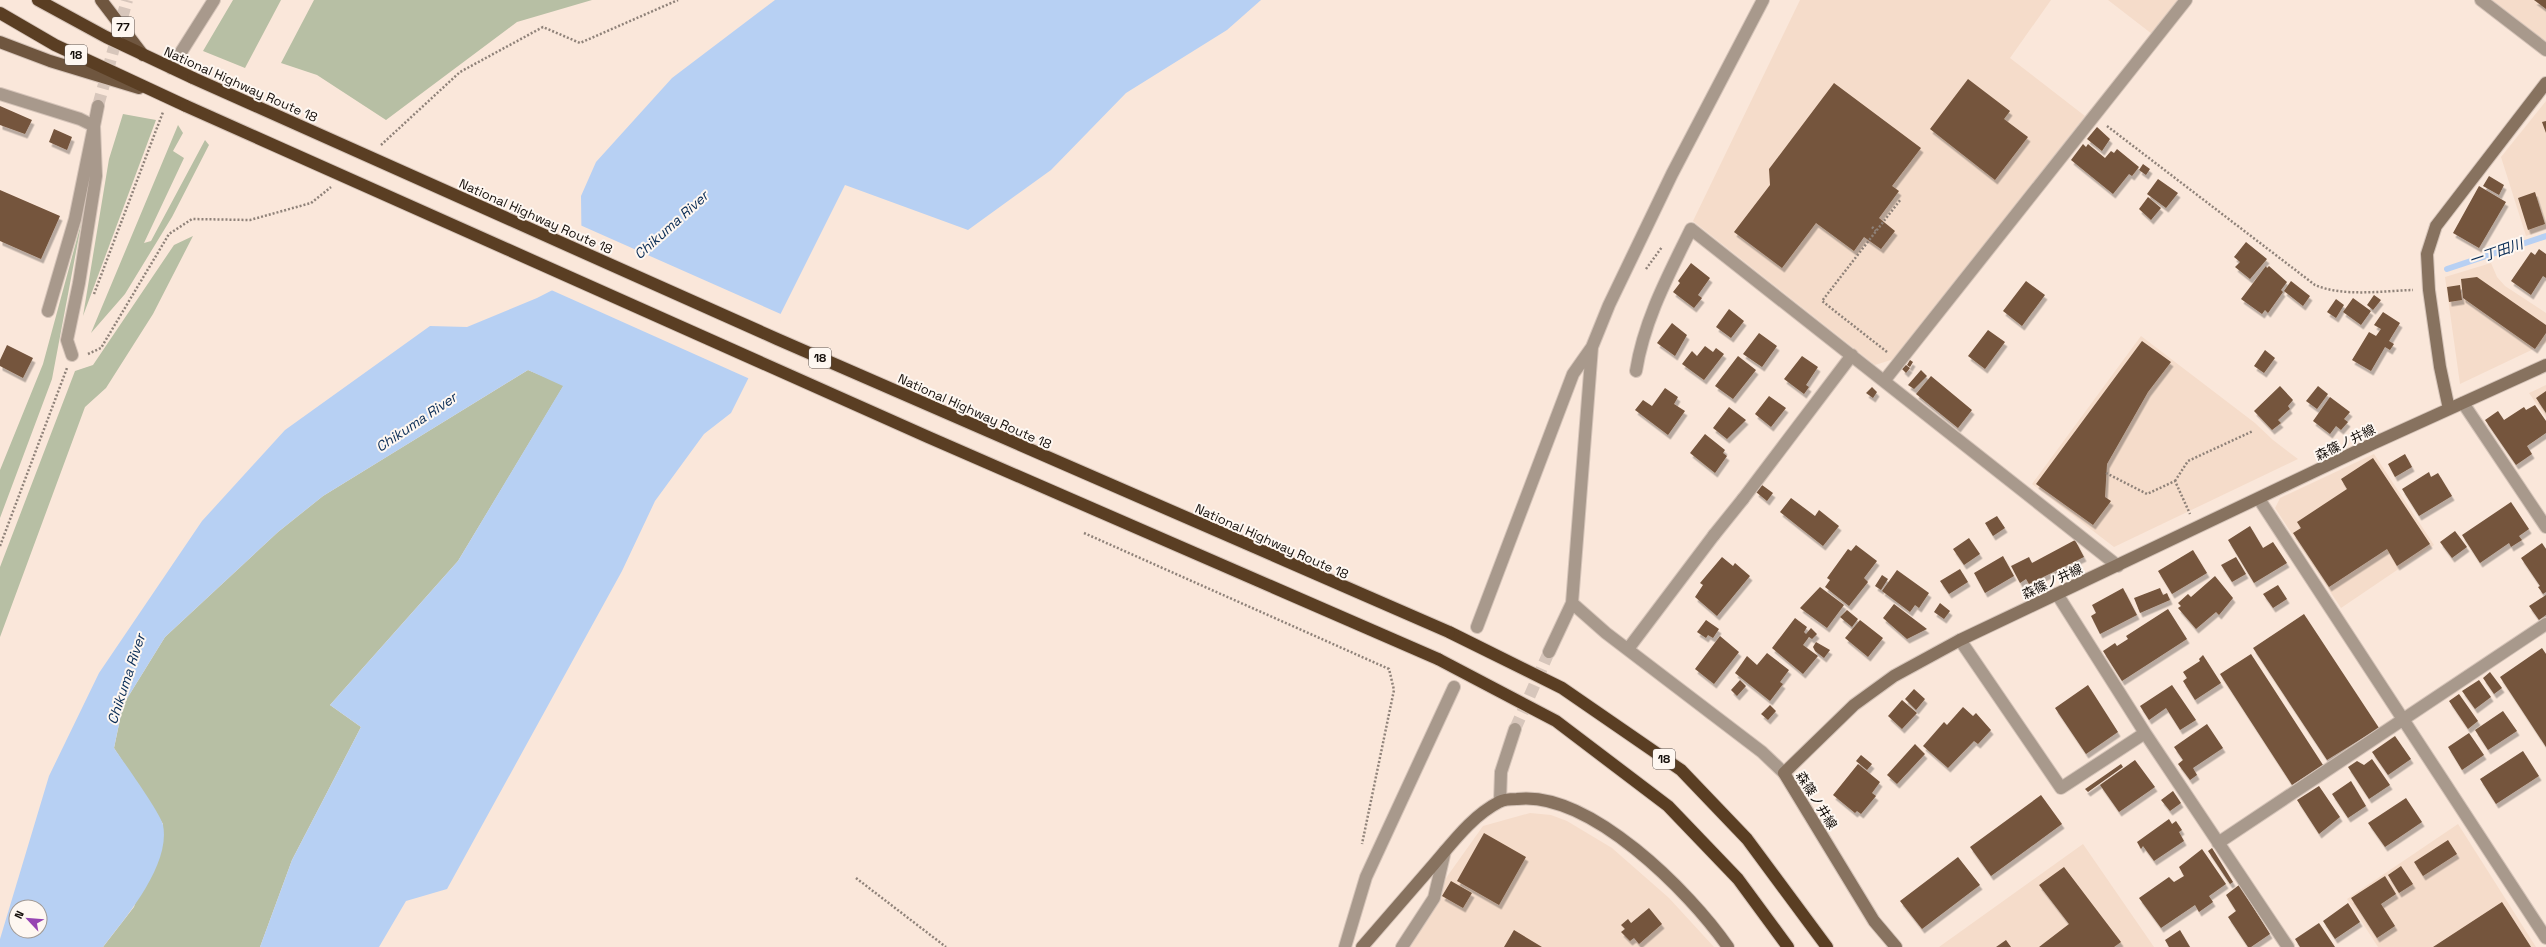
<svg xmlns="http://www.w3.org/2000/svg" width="2546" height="947" viewBox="0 0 2546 947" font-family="'Space Grotesk','Noto Sans JP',sans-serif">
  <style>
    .built { fill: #f5dcca }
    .green { fill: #b7bfa4 }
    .water { fill: #b7d0f3; fill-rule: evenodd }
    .pier { fill: #fae7da }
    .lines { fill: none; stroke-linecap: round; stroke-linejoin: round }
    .stream { stroke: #b7d0f3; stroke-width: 6 }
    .building { fill: #74543c; filter: url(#shadow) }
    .street-tunnel { stroke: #d7c6bb; stroke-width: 12; stroke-dasharray: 12 6; stroke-linecap: butt }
    .lane-casing { stroke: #d5c4b9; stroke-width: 14 }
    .street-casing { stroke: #d5c4b9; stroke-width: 14 }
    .secondary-casing { stroke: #d5c4b9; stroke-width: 14 }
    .primary-casing { stroke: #d5c4b9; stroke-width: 14 }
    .highway-casing { stroke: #d5c4b9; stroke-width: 14 }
    .path { stroke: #8f8279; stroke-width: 2.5; stroke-dasharray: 2 2; stroke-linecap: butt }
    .lane { stroke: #a8998c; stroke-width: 12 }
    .street { stroke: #a8998c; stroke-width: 12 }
    .secondary { stroke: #87725f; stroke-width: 12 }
    .primary { stroke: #6f563f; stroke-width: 12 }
    .highway { stroke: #5a3e23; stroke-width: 12 }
    .highway-bridge-casing { stroke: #d5c4b9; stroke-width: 14; stroke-linecap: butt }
    .highway-bridge { stroke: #5a3e23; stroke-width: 12 }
    .labels { text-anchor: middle; stroke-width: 4; stroke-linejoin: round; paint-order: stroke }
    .shield { fill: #fef7f1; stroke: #5a534f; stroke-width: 1 }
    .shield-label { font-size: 12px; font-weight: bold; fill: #130d09 }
    .street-label { font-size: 13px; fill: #130d09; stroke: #fef7f1 }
    .water-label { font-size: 14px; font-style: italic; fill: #082b55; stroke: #fef7f1 }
  </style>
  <defs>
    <filter id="shadow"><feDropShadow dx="2.5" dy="4.5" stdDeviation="0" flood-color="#0004"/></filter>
  </defs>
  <rect width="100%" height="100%" fill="#fae7da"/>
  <path class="built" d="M1800,0H2051L2010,58L2085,116L1894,359L1875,365L1693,221Z
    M2108,0H2179L2152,34Z
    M2492,0H2546V42Z
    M2546,101V229L2526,236L2501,157Z
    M2491,263L2497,277L2505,286L2546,313V343L2460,384L2445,277Z
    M2141,336L2255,423L2273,440L2298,459L2114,547L2032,484Z
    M2546,385V418L2529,393Z
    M2374,454L2434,545L2341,608L2275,508L2280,498Z
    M1530,813L1551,815L1567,821L1612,848L1669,898L1714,947H1409L1438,900L1446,878L1483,826Z
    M2458,824L2536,947H2378L2347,899Z
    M2083,844L2154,947H1939Z"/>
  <path class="green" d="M233,0H281L245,68L203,51Z
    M314,0H592L517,22L386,120L317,75L281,63Z
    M123,114L156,120L83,316L109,159Z
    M178,125L183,133L173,151L184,158L144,243L151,241L205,140L209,145L172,217L125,294L91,333Z
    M82,220L52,379L0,518V470L43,364Z
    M193,236L153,314L106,388L85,407L0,637V567L75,371L93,365L174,245Z
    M528,370L564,385L458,561L330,705L361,727L292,860L260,947H103L134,907L163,824L114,748L123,705L165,637L278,532L323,496Z"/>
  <path class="water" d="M775,0H1261L1227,30L1126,93L1051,170L968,230L845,185L731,413L704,434L655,501L622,571L447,889L406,901L379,947H260L292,860L361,727L330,705L458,561L563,386L528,370L323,496L278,532L165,637L123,705L114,748C123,761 161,814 163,825C171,865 126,917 103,947H0V939L49,776L99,673L202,521L285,430L430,326L467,327L537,298L582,275L581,196L596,162L672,78ZM16,907H40V931H16Z"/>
  <path class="pier" d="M580,225L783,315L750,379L549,289L580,274Z"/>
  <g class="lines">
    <path class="stream" d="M2447,269L2546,236"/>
  </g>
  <path class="building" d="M2534,0H2546V9Z
    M1968,79L2010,111L2004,119L2028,137L1995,180L1930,129Z
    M1834,83L1921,148L1892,186L1899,191L1879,218L1895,231L1881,249L1864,237L1854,251L1816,223L1782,268L1734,232L1770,185L1769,169Z
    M0,106L32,120L25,134L0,125Z
    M2546,121V133L2542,122Z
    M2097,127L2110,139L2102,151L2087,139Z
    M54,129L72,137L67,150L49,142Z
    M2083,144L2086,147L2088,144L2105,158L2111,151L2114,153L2117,149L2139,167L2132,176L2129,174L2113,194L2071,160Z
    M2143,164L2150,169L2146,175L2139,170Z
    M2489,176L2504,185L2499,195L2483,186Z
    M2158,179L2178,193L2166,208L2147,194Z
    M2479,186L2506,202L2479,248L2453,233Z
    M0,190L60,216L41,259L0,241Z
    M2535,192L2545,224L2528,230L2518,198Z
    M2148,197L2161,208L2151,220L2139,209Z
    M2246,242L2267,259L2250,279L2235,267L2240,262L2234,257Z
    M2539,249L2546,254V278L2543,276L2531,295L2511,281L2531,252L2535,255Z
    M1691,263L1710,278L1698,295L1702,298L1694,308L1673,292L1680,283L1678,281Z
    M2266,266L2267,268L2269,266L2287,282L2281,290L2283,292L2268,313L2265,310L2262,314L2241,299Z
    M2477,277L2546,325V333L2535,349L2463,298L2461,279Z
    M2026,281L2045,295L2022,326L2003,311Z
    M2291,281L2310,296L2303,306L2284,291Z
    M2460,285L2462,300L2449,302L2447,287Z
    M2374,295L2381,300L2373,310L2367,305Z
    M2353,298L2371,311L2361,325L2343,312Z
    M2336,299L2344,305L2336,318L2327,312Z
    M1729,309L1744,321L1731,338L1716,327Z
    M2383,312L2400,323L2389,341L2394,344L2390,350L2385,347L2371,371L2352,360L2369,332L2376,336L2381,329L2374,325Z
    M1672,323L1687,335L1675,356L1657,343Z
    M1988,330L2005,342L1985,369L1968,356Z
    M1759,333L1777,346L1762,367L1743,354Z
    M2142,341L2171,362L2148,392L2107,464L2105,497L2111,501L2093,525L2036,484Z
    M7,345L33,358L23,378L0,366V360Z
    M1705,346L1713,352L1716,348L1724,354L1704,380L1682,364L1692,351L1697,356Z
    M2265,350L2275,358L2264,373L2254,366Z
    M1738,356L1756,370L1733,399L1715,386Z
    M1802,356L1818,367L1806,385L1809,387L1804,394L1784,379Z
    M1910,360L1913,362L1910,367L1907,365Z
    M1906,365L1910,368L1906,373L1902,369Z
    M1921,370L1927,376L1914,389L1908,385Z
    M1931,376L1972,410L1958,428L1916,394Z
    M2280,386L2293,400L2288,406L2290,409L2278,420L2281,423L2272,430L2254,411Z
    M2318,386L2328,394L2317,409L2306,401Z
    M1872,387L1877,392L1873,398L1866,393Z
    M1665,388L1678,397L1674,404L1685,411L1668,435L1635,410L1643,400L1652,406Z
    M2546,391V413L2536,398Z
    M1769,396L1786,408L1771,427L1755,414Z
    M2330,397L2350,412L2344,419L2348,422L2341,430L2336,426L2330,434L2313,421Z
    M2535,405L2546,421V433L2527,446L2532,454L2516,465L2485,420L2498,411L2504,420L2524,407L2526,410Z
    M1729,407L1746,420L1727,439L1713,428Z
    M1705,434L1725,450L1723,453L1727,456L1715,473L1690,453Z
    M2405,454L2412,467L2395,477L2388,464Z
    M2373,458L2430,544L2397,566L2387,549L2329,587L2293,533L2301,528L2297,522L2347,489L2341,479Z
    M2429,472L2431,477L2438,473L2452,496L2419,516L2402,489Z
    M1762,485L1773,493L1767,501L1756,492Z
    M1791,498L1815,516L1819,510L1839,526L1823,546L1780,512Z
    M2511,502L2529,529L2519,536L2522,540L2511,547L2509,543L2480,563L2462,535Z
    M1997,516L2005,528L1993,536L1985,523Z
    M2250,526L2263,548L2273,542L2287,563L2254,583L2228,540Z
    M2455,531L2467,547L2452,558L2440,542Z
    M1969,538L1980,554L1964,565L1953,549Z
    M2075,540L2084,557L2029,584L2026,579L2020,583L2011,566L2029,557L2032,563Z
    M2542,543L2546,549V592L2543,594L2538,587L2540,586L2521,558Z
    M1856,545L1877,561L1864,578L1868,582L1849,606L1825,587L1830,580L1827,578L1848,549L1851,551Z
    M2193,550L2207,573L2172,594L2158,571Z
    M2003,556L2014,576L1985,593L1974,573Z
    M1722,557L1733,566L1735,563L1750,576L1717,616L1695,597L1703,585L1700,583Z
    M2236,557L2246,574L2232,582L2221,565Z
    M1960,569L1968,582L1949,594L1940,581Z
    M1897,570L1929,593L1919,608L1915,605L1910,612L1882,591Z
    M1882,575L1888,579L1881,590L1875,586Z
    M2215,576L2233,598L2219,615L2216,612L2196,629L2178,608L2181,606L2178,603L2188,594L2191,597Z
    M2278,585L2287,599L2273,608L2263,594Z
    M1820,587L1844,605L1827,628L1800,608Z
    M2123,588L2137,615L2100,634L2091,616L2096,613L2092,605Z
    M2160,588L2163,595L2167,593L2170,600L2140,613L2134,598Z
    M2546,595V615L2539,620L2529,606Z
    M1940,603L1950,611L1944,619L1934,612Z
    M1894,604L1927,629L1907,639L1883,618Z
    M2168,609L2187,639L2122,681L2103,651L2115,643L2117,646L2128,639L2126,636Z
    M1847,610L1858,619L1852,627L1840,617Z
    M2304,614L2379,728L2327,760L2253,648Z
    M1795,618L1807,627L1804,632L1806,634L1811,628L1817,634L1812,639L1809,637L1803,645L1818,656L1803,674L1772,648Z
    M1706,620L1719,629L1713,638L1708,635L1706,638L1697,632Z
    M1860,620L1883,638L1868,657L1845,638Z
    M1720,636L1739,652L1714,684L1695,669Z
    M1816,642L1830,650L1824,658L1815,651L1813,647Z
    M2542,648L2546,654V747L2500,677Z
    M1767,653L1789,670L1780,682L1783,684L1770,701L1735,673L1747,656L1757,665Z
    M2251,654L2323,765L2292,785L2220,674Z
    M2203,655L2221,683L2195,700L2183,681L2187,678L2183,672L2200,661L2199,659Z
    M2490,672L2502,688L2494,694L2483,678Z
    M1740,680L1746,686L1737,696L1731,690Z
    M2479,680L2491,697L2475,709L2462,691Z
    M2088,685L2118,732L2086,754L2055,708Z
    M2172,685L2196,720L2180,730L2166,708L2149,720L2140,706Z
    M1914,689L1925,699L1916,710L1905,699Z
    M2459,694L2478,721L2468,729L2449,701Z
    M1902,700L1917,713L1902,729L1888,716Z
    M1770,705L1776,711L1768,720L1761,714Z
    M1963,707L1973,716L1976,713L1991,730L1978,744L1974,741L1948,768L1923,746L1944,722L1947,725Z
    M2503,711L2517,731L2488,750L2475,730Z
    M2207,724L2223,748L2193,768L2197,775L2190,780L2178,764L2183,760L2174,747Z
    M2469,733L2484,755L2462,770L2448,747Z
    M2395,736L2411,759L2388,775L2372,752Z
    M1915,744L1925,754L1897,784L1887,775Z
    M2523,751L2539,776L2496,804L2480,779Z
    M1861,755L1872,764L1867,770L1856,761Z
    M2372,759L2390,785L2369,799L2348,767L2357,761L2364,765Z
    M2135,760L2155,787L2119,812L2100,785Z
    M1858,764L1880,782L1872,793L1876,796L1861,814L1857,811L1855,813L1833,795Z
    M2121,764L2123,767L2088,792L2085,789Z
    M2351,781L2366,806L2348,818L2332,794Z
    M2319,786L2340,817L2319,834L2297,800Z
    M2173,791L2181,803L2170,811L2161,800Z
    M2041,795L2062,824L1991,876L1970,847Z
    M2406,798L2422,822L2385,847L2368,823Z
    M2169,819L2172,824L2176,821L2182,830L2179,832L2184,841L2154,861L2143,846L2141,849L2137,842Z
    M1484,833L1526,857L1499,905L1457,881Z
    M2448,840L2457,854L2423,876L2414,862Z
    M2212,848L2233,882L2230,884L2208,851Z
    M2202,849L2226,884L2209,896L2213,902L2199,912L2195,905L2161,928L2139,898L2169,877L2174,882L2184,876L2179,867Z
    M1958,857L1980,885L1922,929L1900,901Z
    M2401,866L2413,884L2399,893L2388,875Z
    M2064,867L2121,942L2114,947H2039L2069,924L2039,885Z
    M2385,876L2396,894L2381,904L2395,926L2377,938L2351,898Z
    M1451,881L1472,893L1463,908L1442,896Z
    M2239,885L2270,934L2251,947H2248L2228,917L2236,911L2226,895Z
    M2502,902L2531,947H2433Z
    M2348,903L2360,922L2335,939L2323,921Z
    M1649,908L1662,924L1639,944L1634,938L1630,941L1621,932L1625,929L1621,925L1628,919L1631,923Z
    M2319,923L2335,947H2300L2295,939Z
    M1514,930L1542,947H1504Z
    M2180,930L2190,947H2169L2165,940Z
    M2006,940L2011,947H1996Z"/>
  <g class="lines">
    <path class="street-tunnel" d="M98,106L127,0
      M1515,729L1549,652"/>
    <g class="lane-casing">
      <path id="lane" d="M2481,0L2546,50
        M1714,535L1743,499"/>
    </g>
    <g class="street-casing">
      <path id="street" d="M171,68L214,0
        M0,94L80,119L94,126L75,219L48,311
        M72,355L67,340L79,283L96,176L94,126L98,106
        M1636,371C1644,320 1669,274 1691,229L2118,566
        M1884,381L2186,0
        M2463,403L2546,527
        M1743,499L1852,355
        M2259,499L2546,938
        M2057,594L2145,733L2288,947
        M1572,603L1606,633L1762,752L1784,773
        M1477,627L1573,374L1592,347L1609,305L1672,174L1763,0
        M1960,640L2061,788L2145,733
        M1628,649L1714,535
        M1549,652L1572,603L1592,347
        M1500,801L1501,772L1515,729
        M2218,843L2546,624
        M1345,947L1366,877L1454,687
        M1402,947L1434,898L1445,851"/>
    </g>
    <g class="secondary-casing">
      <path id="secondary" d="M2449,409L2440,367L2429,290L2427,254L2436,226L2546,83
        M1362,947C1386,919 1410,892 1434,864C1453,842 1472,816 1499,802C1504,799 1511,799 1517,799C1589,790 1690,892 1728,947
        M1896,947L1874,921L1784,773L1854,705L1894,676L1960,640L2372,444L2546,365"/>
    </g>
    <g class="primary-casing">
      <path id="primary" d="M101,0L143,55
        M0,42L50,61L139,88"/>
    </g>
    <g class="highway-casing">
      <path id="highway" d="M38,0L106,37L193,78
        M0,13L55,45L186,106
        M1449,632L1562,688L1681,770L1747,839L1827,947
        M1438,659L1556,721L1668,806L1738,879L1788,947"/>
    </g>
    <path class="path" d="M2107,126L2315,285C2343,297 2382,291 2413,290
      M381,145L460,72L543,27L580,43L678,0
      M1872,227L1876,231
      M1646,269L1662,247
      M94,294L163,112
      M1887,352L1822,301L1901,199
      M88,354L101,348L169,234L192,219L250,220L311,203L331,187
      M2106,473L2147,494L2175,481L2190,514
      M2175,481L2188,461L2253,431
      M1084,533L1389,669L1394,690L1362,844
      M0,546L67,368
      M856,878L946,947"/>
    <use href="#lane" class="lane"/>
    <use href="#street" class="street"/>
    <use href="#secondary" class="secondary"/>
    <use href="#primary" class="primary"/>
    <use href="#highway" class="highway"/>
    <g class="highway-bridge-casing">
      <path id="highway-bridge" d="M193,78L777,339L1449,632
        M186,106L928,437L1438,659"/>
    </g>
    <use href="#highway-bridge" class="highway-bridge"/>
  </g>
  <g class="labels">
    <g class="shield">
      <rect x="112" y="17" width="22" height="20" rx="3"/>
      <rect x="65" y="45" width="22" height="20" rx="3"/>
      <rect x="809" y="348" width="22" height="20" rx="3"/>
      <rect x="1653" y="749" width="22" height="20" rx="3"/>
    </g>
    <g class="shield-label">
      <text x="123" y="31">77</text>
      <text x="76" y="59">18</text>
      <text x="820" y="362">18</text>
      <text x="1664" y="763">18</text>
    </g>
    <g class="street-label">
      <text transform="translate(241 84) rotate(24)" y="5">National Highway Route 18</text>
      <text transform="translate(536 216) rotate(24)" y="5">National Highway Route 18</text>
      <text transform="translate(975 411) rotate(24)" y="5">National Highway Route 18</text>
      <text transform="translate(2345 442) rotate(-26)" y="5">森篠ノ井線</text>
      <text transform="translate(1272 541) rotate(24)" y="5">National Highway Route 18</text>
      <text transform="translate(2052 581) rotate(-25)" y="5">森篠ノ井線</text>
      <text transform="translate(1817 800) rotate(58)" y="5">森篠ノ井線</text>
    </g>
    <g class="water-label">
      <text transform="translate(671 225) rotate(-42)" y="5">Chikuma River</text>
      <text transform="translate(2496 252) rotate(-19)" y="5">一丁田川</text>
      <text transform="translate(416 422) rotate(-34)" y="5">Chikuma River</text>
      <text transform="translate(126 679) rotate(-72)" y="5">Chikuma River</text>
    </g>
  </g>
  <g transform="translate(28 919) rotate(296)"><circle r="19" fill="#fef7f1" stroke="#a09994"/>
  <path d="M0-3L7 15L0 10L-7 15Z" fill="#9644b2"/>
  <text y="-6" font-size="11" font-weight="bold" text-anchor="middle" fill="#130d09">N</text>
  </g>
</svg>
